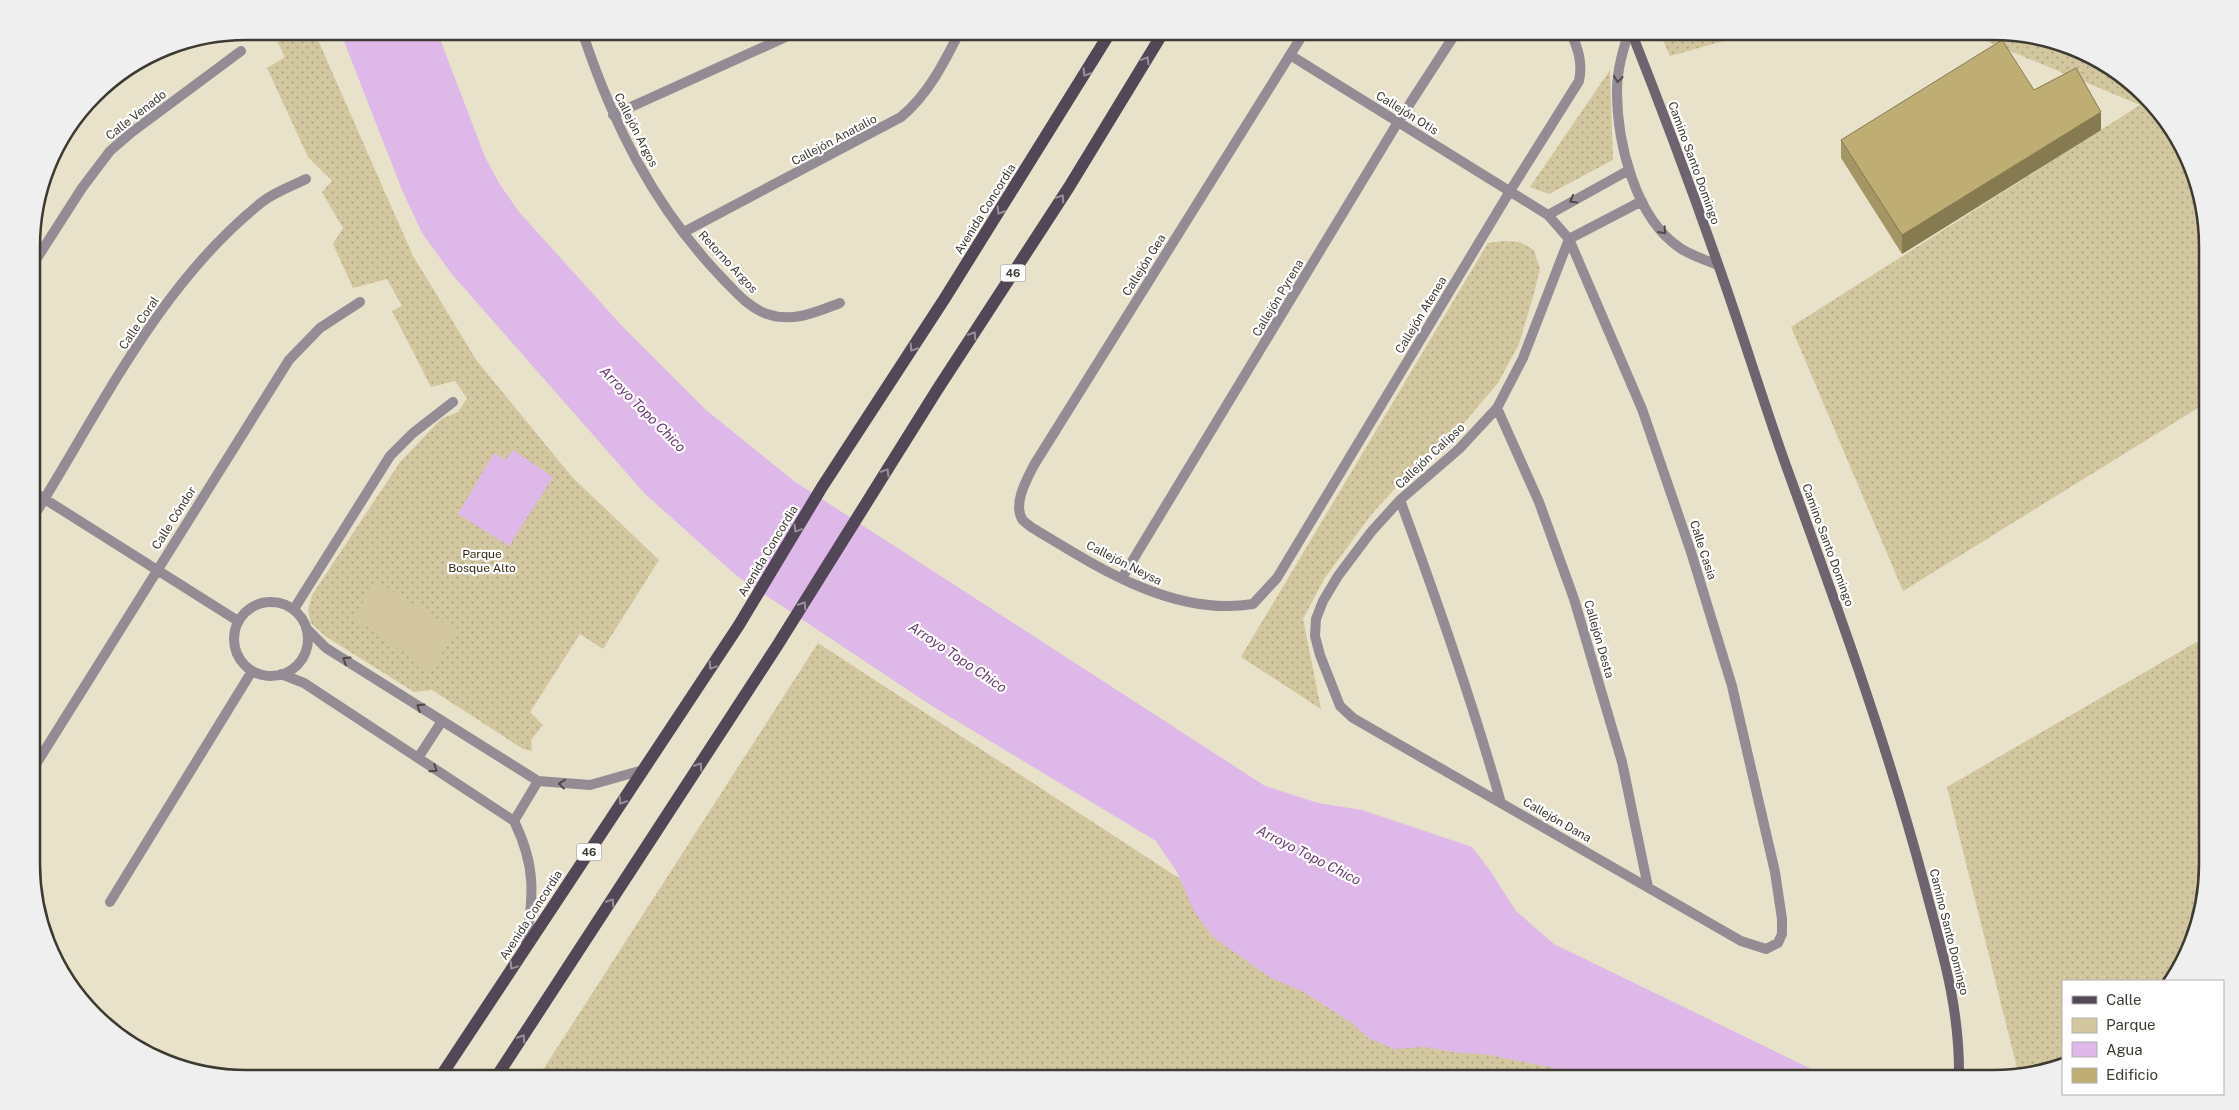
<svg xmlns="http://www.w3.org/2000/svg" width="2239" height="1110" viewBox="0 0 2239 1110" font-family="'Public Sans',sans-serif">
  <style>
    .green { fill: url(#green-dots) }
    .pitch { fill: #d3c7a0 }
    .water { fill: #deb8e9 }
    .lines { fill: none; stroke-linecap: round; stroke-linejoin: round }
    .street { stroke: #938c95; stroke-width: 10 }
    .secondary { stroke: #6d6470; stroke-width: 10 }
    .primary { stroke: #524756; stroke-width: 12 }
    .wall { fill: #a49664 }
    .shaded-wall { fill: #867a51 }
    .building { fill: #bfae74; stroke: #867a51 }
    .oneway { stroke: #97919a }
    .oneway2 { stroke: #4e4a45 }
    .labels { text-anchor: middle; stroke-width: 4.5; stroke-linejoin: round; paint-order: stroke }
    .shield { fill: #fff; stroke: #77756f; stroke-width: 1 }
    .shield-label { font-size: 11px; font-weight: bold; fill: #3d3a31 }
    .street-label { font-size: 12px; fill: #3d3a31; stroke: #fff }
    .park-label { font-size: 12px; fill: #332c11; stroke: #fff }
    .water-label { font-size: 14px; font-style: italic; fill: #6a3b77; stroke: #fff }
    .rim { fill: none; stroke: #3d3a31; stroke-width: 2.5 }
  </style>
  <defs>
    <pattern id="green-dots" width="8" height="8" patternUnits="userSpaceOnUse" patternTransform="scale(1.25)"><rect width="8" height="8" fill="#d3c7a0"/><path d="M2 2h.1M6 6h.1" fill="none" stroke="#aca383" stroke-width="1.8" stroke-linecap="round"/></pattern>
  </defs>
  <rect width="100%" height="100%" fill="#e9e2ca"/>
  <path class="green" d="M272,31H314L413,256L477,361L572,477L659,560L603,649L580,634L530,712L543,725L531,740L532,751L523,749L432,690L414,692L325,636L311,623L308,610L312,595L400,462L441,419L458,412L467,398L455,381L431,387L392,311L402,306L387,279L353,288L333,244L343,228L322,192L332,181L308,157L267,68L285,57Z
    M1659,31H1760L1670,56Z
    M1962,31H1993L2088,53L2164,115L2192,164L2206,218V403L1903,591L1791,327L2140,105Z
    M1610,70L1613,160L1549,194L1530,187Z
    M1503,241L1520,242L1534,250L1540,269L1533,297L1519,344L1498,383L1464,423L1410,472L1371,515L1324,579L1303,619L1321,709L1241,657L1488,243Z
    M2207,636L2208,864L2186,959L2171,981H2063V1067L2019,1076L1947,787Z
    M818,643L1283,946L1589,1078L537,1079Z"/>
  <path class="pitch" d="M377,582L456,630L431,671L353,617Z"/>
  <path class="water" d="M340,31H437L485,157L499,183L519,212L623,327L706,410L794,481L1265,786L1318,803L1362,810L1472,847L1489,869L1516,911L1554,944L1830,1078H1571L1550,1067L1484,1054L1460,1053L1424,1047L1394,1049L1368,1038L1352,1023L1302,991L1271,978L1213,937L1194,911L1177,872L1156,841L932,706L737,576L645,494L451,273L422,233L402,190Z
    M513,450L553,477L509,546L458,514L494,453L506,460Z"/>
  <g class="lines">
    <path class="street" d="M582,31C613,125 654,207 723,279C736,292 749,308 767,314C793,323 816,312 840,303
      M1305,31L1034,465C1027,479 1013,503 1022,519C1024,522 1029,525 1031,527C1097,567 1173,617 1253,604L1277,578L1510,191L1579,81C1583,63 1578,48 1570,31
      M1629,31C1623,50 1617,70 1617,91C1617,142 1635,218 1680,248C1692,256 1706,260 1718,265
      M1290,55L1548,215L1569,239L1642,409L1691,552L1732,686L1775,872L1782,919V934L1778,943L1766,949L1741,941L1353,718L1340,706L1320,655L1315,636L1316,619L1323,601L1338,576L1371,532L1400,500L1459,449L1497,408L1523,358L1569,239L1642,201
      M613,115L799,31
      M1548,215L1629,170
      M684,232L901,117C928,95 945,61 960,31
      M32,266L82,188L110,151L132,132L241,51
      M1497,408L1539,502L1574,599L1622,762L1648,887
      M32,491L238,621
      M1400,500C1437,600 1472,700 1501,803
      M32,519C101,409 159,284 262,202C275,192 292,186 306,179
      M1122,578L1398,122L1457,31
      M234 639a37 37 0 1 1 74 0a37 37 0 1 1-74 0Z
      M294,609L390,456L413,433L453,402
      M306,628L326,648L538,781L590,785L643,770
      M281,674L304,683L514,821C537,868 533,895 526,945
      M418,758L442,721
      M33,769L289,360L320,328L360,302
      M514,821L538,781
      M110,902L252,671
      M2167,981L2179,968"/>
    <path class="secondary" d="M1631,31C1665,117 1697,203 1727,290C1748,351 1767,413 1789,474C1838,609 1887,744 1924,883C1942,951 1960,1007 1959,1078"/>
    <path class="primary" d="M439,1079L739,625L822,487L945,298L1111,31
      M495,1079L777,646L937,390L1069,187L1164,31"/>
  </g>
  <path class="wall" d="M2034,90L2101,130L1902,254L1841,158V140Z"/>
  <path class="shaded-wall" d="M2101,112V130L1902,254V235Z"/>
  <path class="building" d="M2002,40L2034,90L2076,68L2101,112L1902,235L1841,140Z"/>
  <defs><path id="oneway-chevron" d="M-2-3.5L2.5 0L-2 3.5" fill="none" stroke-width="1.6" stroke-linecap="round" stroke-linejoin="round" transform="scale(1.25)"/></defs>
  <g class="oneway">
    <use href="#oneway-chevron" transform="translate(1146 60) rotate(-59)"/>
    <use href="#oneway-chevron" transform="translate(1086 73) rotate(122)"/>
    <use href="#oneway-chevron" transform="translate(1061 198) rotate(-57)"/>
    <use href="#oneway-chevron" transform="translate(1000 211) rotate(122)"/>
    <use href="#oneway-chevron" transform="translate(973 335) rotate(-57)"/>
    <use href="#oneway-chevron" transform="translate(913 348) rotate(123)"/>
    <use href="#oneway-chevron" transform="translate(886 472) rotate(-58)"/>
    <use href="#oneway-chevron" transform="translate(797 529) rotate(121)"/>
    <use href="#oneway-chevron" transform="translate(803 605) rotate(-58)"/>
    <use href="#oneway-chevron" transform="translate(712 666) rotate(124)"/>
    <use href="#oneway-chevron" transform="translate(699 766) rotate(-57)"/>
    <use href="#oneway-chevron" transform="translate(622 801) rotate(123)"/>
    <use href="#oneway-chevron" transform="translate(611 902) rotate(-57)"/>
    <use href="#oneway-chevron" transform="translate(513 966) rotate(124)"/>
    <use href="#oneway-chevron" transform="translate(522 1038) rotate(-57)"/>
  </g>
  <g class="oneway2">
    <use href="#oneway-chevron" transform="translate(1618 79) rotate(96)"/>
    <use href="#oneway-chevron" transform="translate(1573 200) rotate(151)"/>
    <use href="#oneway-chevron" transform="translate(1663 231) rotate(48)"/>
    <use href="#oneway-chevron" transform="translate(346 660) rotate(-148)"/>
    <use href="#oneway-chevron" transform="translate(420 707) rotate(-148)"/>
    <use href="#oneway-chevron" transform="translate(434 769) rotate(33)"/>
    <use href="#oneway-chevron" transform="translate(562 784) rotate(-174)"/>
  </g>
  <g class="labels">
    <g class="shield">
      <rect x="1000.5" y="264.5" width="25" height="17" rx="4"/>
      <rect x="576.5" y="843.5" width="25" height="17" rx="4"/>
    </g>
    <g class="shield-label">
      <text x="1013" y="277">46</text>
      <text x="589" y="856">46</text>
    </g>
    <g class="street-label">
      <text transform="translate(1407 113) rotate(32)" y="4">Callejón Otis</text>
      <text transform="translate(136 115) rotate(-38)" y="4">Calle Venado</text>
      <text transform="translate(636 130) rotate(63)" y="4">Callejón Argos</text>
      <text transform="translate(834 140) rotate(-28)" y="4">Callejón Anatalio</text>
      <text transform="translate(1694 163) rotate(70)" y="4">Camino Santo Domingo</text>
      <text transform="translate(985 209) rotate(-58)" y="4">Avenida Concordia</text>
      <text transform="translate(728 262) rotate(47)" y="4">Retorno Argos</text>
      <text transform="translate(1144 265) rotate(-58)" y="4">Callejón Gea</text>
      <text transform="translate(1278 298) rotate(-59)" y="4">Callejón Pyrena</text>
      <text transform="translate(1421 315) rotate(-59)" y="4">Callejón Atenea</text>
      <text transform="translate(139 323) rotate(-56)" y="4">Calle Coral</text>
      <text transform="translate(1430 456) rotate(-43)" y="4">Callejón Calipso</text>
      <text transform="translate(174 518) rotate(-58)" y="4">Calle Cóndor</text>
      <text transform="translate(1828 545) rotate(70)" y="4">Camino Santo Domingo</text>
      <text transform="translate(1703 550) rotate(72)" y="4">Calle Casia</text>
      <text transform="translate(768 551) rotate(-59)" y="4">Avenida Concordia</text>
      <text transform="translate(1124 563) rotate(27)" y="4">Callejón Neysa</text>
      <text transform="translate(1599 639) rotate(74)" y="4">Callejón Desta</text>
      <text transform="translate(1557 820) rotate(30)" y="4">Callejón Dana</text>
      <text transform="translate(531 915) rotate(-57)" y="4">Avenida Concordia</text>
      <text transform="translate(1949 932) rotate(76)" y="4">Camino Santo Domingo</text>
    </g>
    <g class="park-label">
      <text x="482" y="558">Parque<tspan x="482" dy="14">Bosque Alto</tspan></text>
    </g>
    <g class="water-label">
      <text transform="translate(643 409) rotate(45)" y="5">Arroyo Topo Chico</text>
      <text transform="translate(958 657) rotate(34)" y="5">Arroyo Topo Chico</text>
      <text transform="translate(1309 855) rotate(27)" y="5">Arroyo Topo Chico</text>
    </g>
  </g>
  <path d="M0 0H2239V1110H0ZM246 40H1993A206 206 0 0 1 2199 246V864A206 206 0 0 1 1993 1070H246A206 206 0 0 1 40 864V246A206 206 0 0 1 246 40Z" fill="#efefef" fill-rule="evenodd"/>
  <path class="rim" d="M246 40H1993A206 206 0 0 1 2199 246V864A206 206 0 0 1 1993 1070H246A206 206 0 0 1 40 864V246A206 206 0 0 1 246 40Z"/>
  <rect x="2062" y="980" width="162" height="115" fill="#ffffff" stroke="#b1b0ad"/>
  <rect x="2072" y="996" width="25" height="8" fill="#524756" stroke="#b1b0ad"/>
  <text x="2106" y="1005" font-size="15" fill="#3d3a31">Calle</text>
  <rect x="2072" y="1018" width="25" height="15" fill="#d3c7a0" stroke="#b1b0ad"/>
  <text x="2106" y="1030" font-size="15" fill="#3d3a31">Parque</text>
  <rect x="2072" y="1042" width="25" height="15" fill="#deb8e9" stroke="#b1b0ad"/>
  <text x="2106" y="1055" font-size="15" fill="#3d3a31">Agua</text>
  <rect x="2072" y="1068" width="25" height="15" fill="#bfae74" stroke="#b1b0ad"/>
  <text x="2106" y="1080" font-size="15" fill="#3d3a31">Edificio</text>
</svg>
